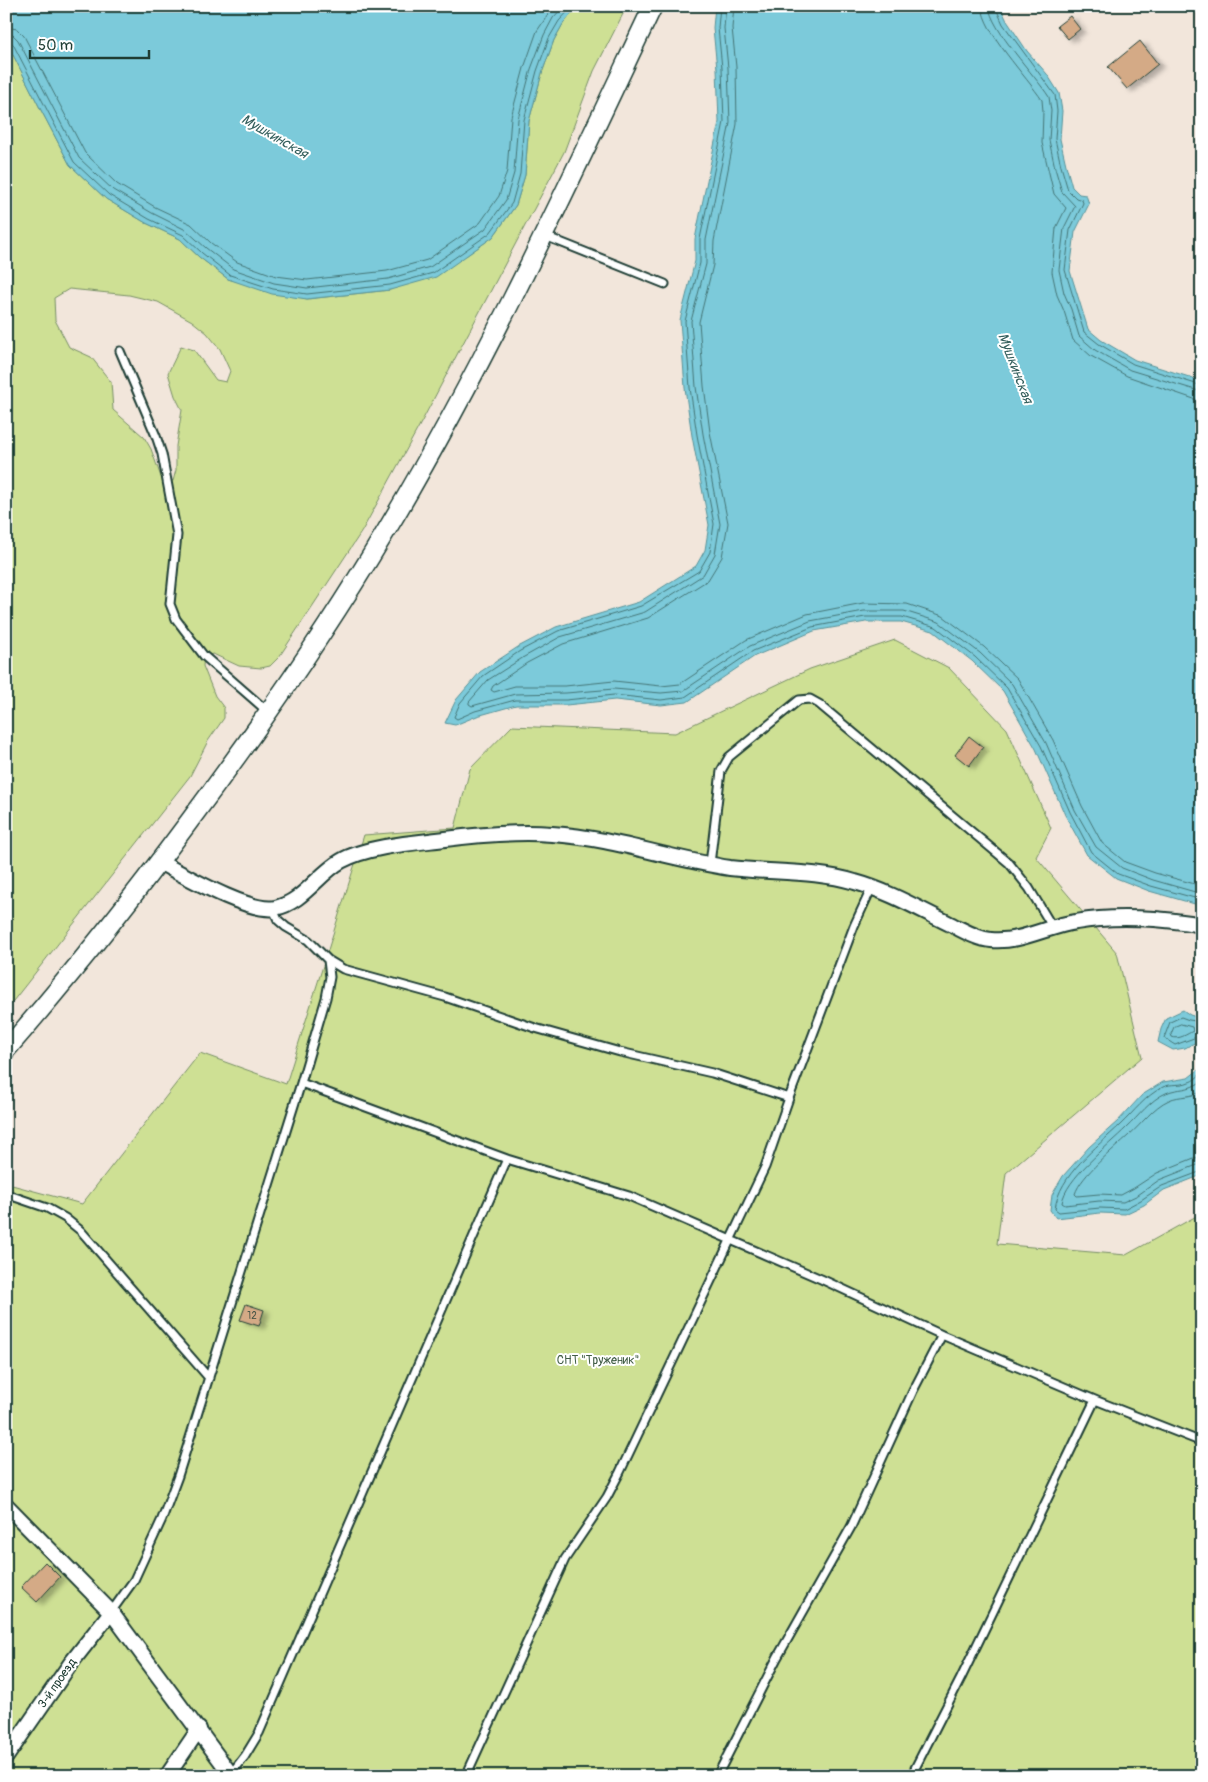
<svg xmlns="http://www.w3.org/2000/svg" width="1208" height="1782" viewBox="0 0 1208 1782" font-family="Pangolin,sans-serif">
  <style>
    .green { fill: #cee094; stroke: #768e64; fill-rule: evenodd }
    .water { fill: #7ccada; stroke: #579298 }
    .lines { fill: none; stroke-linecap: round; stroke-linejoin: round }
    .shore { stroke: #447576; stroke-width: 1 }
    .building { fill: #d4aa86; stroke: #1f3d34; filter: url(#shadow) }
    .service-casing { stroke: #1f3d34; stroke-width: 11 }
    .minor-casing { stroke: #1f3d34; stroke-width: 18 }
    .tertiary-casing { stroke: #1f3d34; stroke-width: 21 }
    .service { stroke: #fff; stroke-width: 7 }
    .minor { stroke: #fff; stroke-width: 14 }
    .tertiary { stroke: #fff; stroke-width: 18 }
    .labels { text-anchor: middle; stroke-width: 4; stroke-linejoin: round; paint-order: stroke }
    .number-label { font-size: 10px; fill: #4c5848 }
    .park-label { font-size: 12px; fill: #425e47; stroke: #fff }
    .street-label { font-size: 12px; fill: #1f3d34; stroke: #fff }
    .water-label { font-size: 14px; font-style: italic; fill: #36605e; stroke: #fff }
  </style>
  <defs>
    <filter id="shadow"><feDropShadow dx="5.5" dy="3" stdDeviation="2.5" flood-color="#0004"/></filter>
  </defs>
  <rect width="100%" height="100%" fill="#f2e6db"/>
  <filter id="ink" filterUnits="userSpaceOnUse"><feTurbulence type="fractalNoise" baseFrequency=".02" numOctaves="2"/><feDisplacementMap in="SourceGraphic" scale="10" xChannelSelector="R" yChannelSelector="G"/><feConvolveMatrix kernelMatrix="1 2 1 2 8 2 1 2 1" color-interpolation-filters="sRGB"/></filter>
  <g filter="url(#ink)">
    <path class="green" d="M582,6H627L594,71L564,152L422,421L362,531L279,657L270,666L261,668L239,666L213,654L204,656L203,666L215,696L224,708V718L208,741L190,776L6,1010V41L42,112L70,165L106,199L146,223L180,239L199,257L228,279L307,299L390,290L467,255L493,237L516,205L525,175L529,121L542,73L554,40L563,24L574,11ZM69,289L129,295L158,302L192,321L207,333L220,349L230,371L226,382L216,380L194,350L181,346L168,373L175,396L182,410L176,446V470L173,481L161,477L151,449L144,437L113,410L111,382L91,357L69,347L55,320L54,298Z
      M895,640L949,668L1007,729L1051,828L1036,857L1117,953L1142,1057L1006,1173L997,1244L1126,1255L1202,1213V1776H6V1191L12,1185L82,1204L200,1053L286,1084L364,835L455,828L470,769L512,726L675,733L810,669Z"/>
    <path class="water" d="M6,6H582L574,11L563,24L554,40L542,73L529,121L525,175L516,205L493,237L436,277L390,290L307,299L272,294L228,279L199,257L180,239L146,223L106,199L70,165L42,112L6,41Z
      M715,6H1000L1007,21L1027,51L1047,74L1059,93L1062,111L1060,139L1066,165L1072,187L1079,194L1086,195L1089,204L1075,232L1070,271L1088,329L1101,340L1135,360L1202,381V906L1149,891L1116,878L1087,855L1065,815L1036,749L1003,691L972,661L933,631L901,622H866L814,631L755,656L687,702L661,705L615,700L566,705H516L477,716L455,725L445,723L456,700L480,672L518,647L556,627L639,602L696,566L705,550L709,525L692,436L685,388L680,320L695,261V239L719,122L717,69L713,28Z
      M1183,1010L1190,1015L1200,1018L1202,1012V1039L1185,1048L1173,1050L1158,1042L1161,1029L1166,1018Z
      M1202,1067V1175L1164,1190L1144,1205L1125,1214L1100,1213L1056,1218L1050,1210L1052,1195L1063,1176L1089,1147L1118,1121L1142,1095L1163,1082L1188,1078Z"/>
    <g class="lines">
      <path class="shore" d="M720,6L718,28L722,68L724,122L700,239V263L685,321L690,388L697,435L714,524L710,552L699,571L641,606L558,631L520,651L483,676L460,703L454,717L457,719L475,711L515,700H566L614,695L661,700L685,697L753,651L812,627L865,617H902L936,627L975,657L1007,688L1041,746L1070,812L1091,852L1118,874L1151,886L1202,900
        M726,6L724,28L728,68L730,123L706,240V264L691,321L696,387L703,434L720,524L715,554L703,575L645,612L560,637L524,657L488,680L469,702V704L472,706L515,694L566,693L614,689L661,693L683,691L750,646L810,621L864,611H904L939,622L980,653L1012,684L1046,743L1075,810L1096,847L1122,868L1153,880L1202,894
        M734,6L732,28L736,67L737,124L714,241L713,265L699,322L704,386L710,432L728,523L722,557L708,580L648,618L563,644L527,663L493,686L491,690L494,692L515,686H565L614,681L661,686L680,684L746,640L807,614L863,603L907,604L943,616L984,647L1018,679L1053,740L1082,806L1102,843L1125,862L1155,873L1202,886
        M982,6C983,32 1027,77 1042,100L1043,111L1042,143L1054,194L1066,208L1056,228L1052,272L1057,295L1064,311L1073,340L1091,356L1127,376L1194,399L1202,400
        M989,6C990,29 1036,76 1049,97L1051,111L1049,140L1055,168L1062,192L1075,206L1064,228L1059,270L1064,293L1071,309L1079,336L1095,350L1130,370L1202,392
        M995,6L1003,24L1055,95L1057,111L1055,139L1061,166L1068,190L1076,198L1082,200L1083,203L1070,230L1065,270L1084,332L1099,344L1133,364L1202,386
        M6,27L17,29L24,36L85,153L117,184L155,207L191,224L211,243L237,262L276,276L307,280L387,271L427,260L480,223L499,196L507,171L511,117L524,68L537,31L554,6
        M6,34L13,35L18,40L79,158L113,190L152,213L186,230L206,248L233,269L274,283L307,288L388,279L430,267L485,229L506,200L514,173L518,119L531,69L544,35L553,18L564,6
        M6,40L10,41L13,44L74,162L109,195L149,219L183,235L202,253L230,275L273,289L307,294L390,285L433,273L490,233L512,203L520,174L524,120L537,71L549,38L559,21L573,6
        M1202,1022L1189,1020L1181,1017L1170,1022L1164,1038L1175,1045L1202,1035
        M1181,1024L1192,1027L1193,1031C1187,1034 1179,1040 1172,1037L1171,1034L1174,1027Z
        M1202,1073C1198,1076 1194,1081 1189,1082C1181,1086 1171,1083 1163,1087C1145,1096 1134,1112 1120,1125C1097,1147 1059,1175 1055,1209L1059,1212L1100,1208L1124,1209L1141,1200L1162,1186L1202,1171
        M1202,1081C1187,1092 1180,1087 1166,1093C1150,1100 1139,1116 1126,1128C1109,1145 1065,1179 1062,1203L1065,1205L1099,1201L1123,1202L1138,1195L1159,1180L1197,1165L1202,1164
        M1202,1091C1192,1098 1180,1095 1169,1100C1153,1107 1142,1124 1129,1135C1114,1149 1081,1175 1075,1194L1077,1196L1099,1194L1121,1195L1134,1188L1157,1173L1194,1158L1202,1157"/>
    </g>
    <path class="building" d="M1070,16L1080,29L1068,39L1057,26Z
      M1140,41L1158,64L1127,89L1108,67Z
      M969,736L983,747L969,766L955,755Z
      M246,1304L264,1310L259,1326L240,1320Z
      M45,1562L60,1577L37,1602L21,1587Z"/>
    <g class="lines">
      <g class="service-casing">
        <path id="service" d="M545,236L665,284
          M120,351L156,436L162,454L177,535L170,604L176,619L204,656L267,711
          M710,864L721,771L729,757L799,700L810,699L819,704L1009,863L1029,888L1053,928
          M273,909L278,920L286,927L308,940L328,960L343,969L445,997L535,1028L620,1052L712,1073L789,1098
          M301,1083L507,1159L629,1196L821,1279L942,1335L1095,1400L1202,1442
          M6,1194L47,1208L65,1218L81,1231L209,1378
          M111,1612L134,1580L162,1519L178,1476L301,1083L326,998L330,977L328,960
          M231,1774L245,1756L259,1733L507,1159
          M466,1776L565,1559L607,1497L620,1472L765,1167L789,1098L854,926L872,887
          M717,1776L777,1658L851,1527L913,1391L942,1335
          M911,1776L961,1678L1095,1400"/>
      </g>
      <g class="minor-casing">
        <path id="minor" d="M159,862C184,875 249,913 275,908C302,903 318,874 341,861C365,847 410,843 437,840C475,835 515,831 552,834C613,838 670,859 730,868C772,873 815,870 855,882C888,891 919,909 950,924C963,930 977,939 991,940C1020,943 1048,926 1076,922C1115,915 1163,918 1202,925
          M6,1505L111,1612L232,1776
          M6,1757L71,1663L111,1612
          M167,1776L199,1729"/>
      </g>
      <g class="tertiary-casing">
        <path id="tertiary" d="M6,1050C70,977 130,901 188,823C259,728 326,632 386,531C487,362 569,183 653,6"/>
      </g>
      <use href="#service" class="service"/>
      <use href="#minor" class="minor"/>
      <use href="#tertiary" class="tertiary"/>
    </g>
  </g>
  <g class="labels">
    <g class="number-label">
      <text x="252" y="1319">12</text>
    </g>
    <g class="park-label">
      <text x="598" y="1364">СНТ "Труженик"</text>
    </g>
    <g class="street-label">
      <text transform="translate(57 1683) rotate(-55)" y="4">3-й проезд</text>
    </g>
    <g class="water-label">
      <text transform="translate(275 136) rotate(30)" y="5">Мушкинская</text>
      <text transform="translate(1016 368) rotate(69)" y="5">Мушкинская</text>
    </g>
  </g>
  <rect width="1208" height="1782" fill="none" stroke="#fff" stroke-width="25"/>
  <rect x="12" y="12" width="1183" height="1757" fill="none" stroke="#1f3d34" stroke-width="2" filter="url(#ink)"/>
  <path d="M30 50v8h119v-8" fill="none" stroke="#1f3d34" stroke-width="2.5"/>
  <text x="38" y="50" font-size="15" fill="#1f3d34" stroke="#ffffff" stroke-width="4" paint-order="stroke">50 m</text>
</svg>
